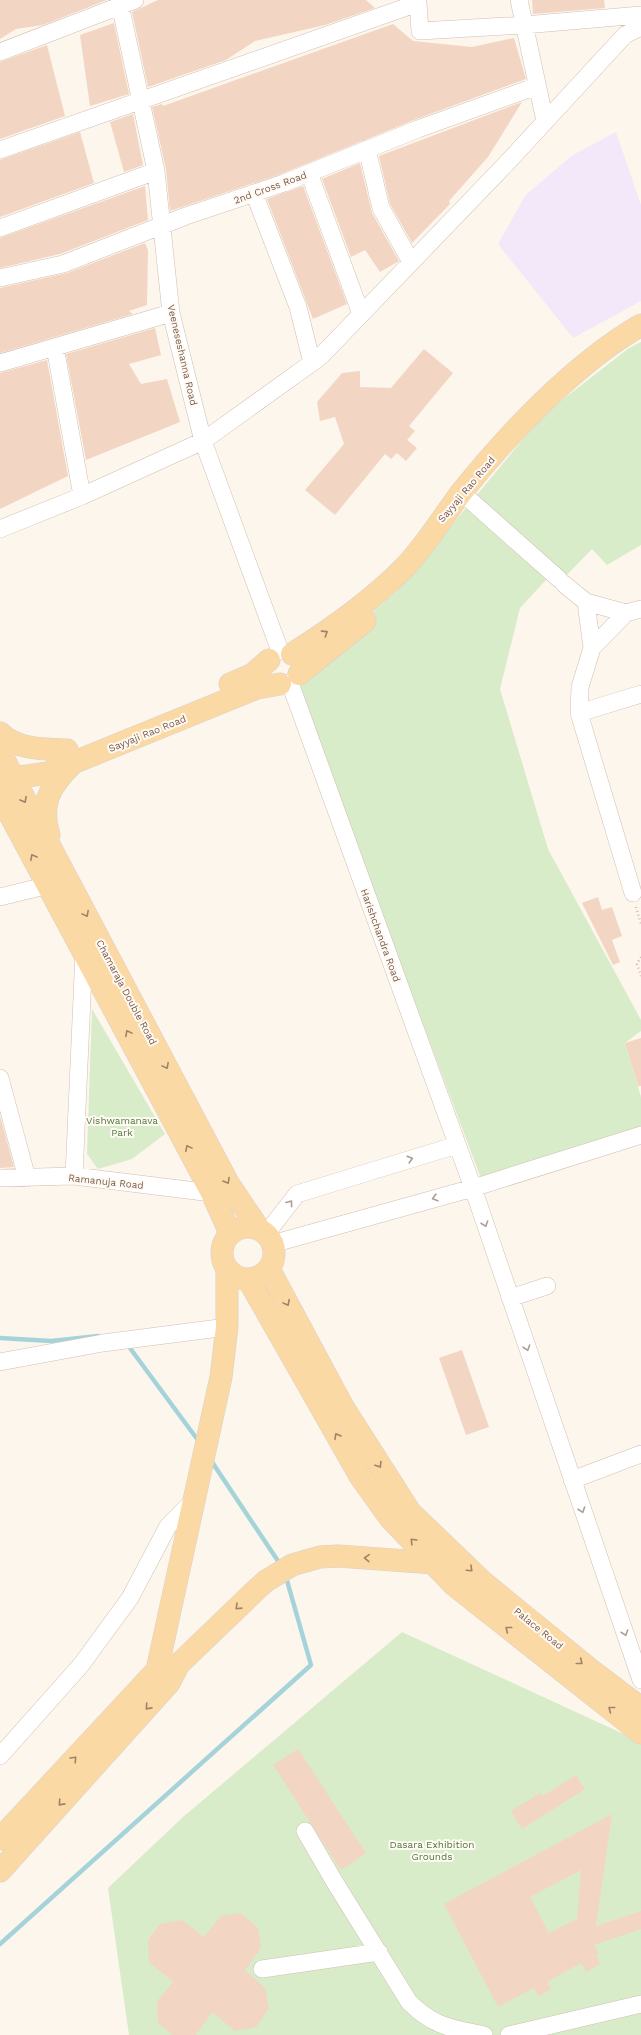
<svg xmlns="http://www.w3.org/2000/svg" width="641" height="2035" viewBox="0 0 641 2035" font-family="'Work Sans',sans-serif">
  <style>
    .education { fill: #f3e8fa }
    .green { fill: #d8ecc9 }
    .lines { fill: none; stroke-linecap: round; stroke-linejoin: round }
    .stream { stroke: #a5d3da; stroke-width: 4.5 }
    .building { fill: #f3d5c3; fill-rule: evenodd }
    .minor-casing { stroke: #d1beb0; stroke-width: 18 }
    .major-casing { stroke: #dad1cd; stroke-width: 23 }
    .path { stroke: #d9b8a5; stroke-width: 2.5; stroke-dasharray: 1 3; stroke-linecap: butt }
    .minor { stroke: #fff; stroke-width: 17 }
    .major { stroke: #fbd9a5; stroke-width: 22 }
    .oneway { stroke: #a18267 }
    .oneway2 { stroke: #af9d94 }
    .labels { text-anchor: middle; stroke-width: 4; stroke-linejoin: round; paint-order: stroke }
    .street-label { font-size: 10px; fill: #7a5c4d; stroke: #fffaf3 }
    .park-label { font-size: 10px; fill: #537a41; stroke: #fffaf3 }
  </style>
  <rect width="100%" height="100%" fill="#fdf6ec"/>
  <path class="education" d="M616,132L641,205V301L573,338L498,244L525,196L571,156Z"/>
  <path class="green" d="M641,342V545L607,565L592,549L561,581L476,505L546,580L520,608L500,689L548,849L641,1020V1031L625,1043L641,1097V1135L482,1181L294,681L397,591L544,414L629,348Z
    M92,1009L165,1134L132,1159L98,1169L87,1154Z
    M402,1632L641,1742V2035H129L108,1888L183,1817Z"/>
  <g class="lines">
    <path class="stream" d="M0,1338L51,1341L98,1336
      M127,1344L200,1443
      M210,1459L280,1564
      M0,1944L311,1665L286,1577"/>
  </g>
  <path class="building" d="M0,0H107L43,25L16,29L0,39Z
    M158,0H366L375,8L325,25L255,41L226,60L148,87L132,12Z
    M532,0H604L605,8L533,14Z
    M113,19L129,94L90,106L80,35L114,23Z
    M393,24L413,41L472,47L514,38L526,79L414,120L281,174L170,211L166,169L152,107L162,104L163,106Z
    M47,45L65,116L0,139V62Z
    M522,102L488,157L449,201L450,204L412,243L390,204L379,156Z
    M133,114L143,165L124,172L110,122Z
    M80,132L94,183L0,217V160Z
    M360,163L372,213L399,261L380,272L365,250L351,257L322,179Z
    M145,186L148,220L60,254L0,268V238Z
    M303,186L347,304L313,319L267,199Z
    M145,243L148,250L147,305L129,311L133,314L0,353V288L67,273Z
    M155,328L161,355L129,364L141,384L167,379L180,422L86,460L66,354Z
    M424,349L453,373L409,426L415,431L407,440L417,448L406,461L397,453L391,459L385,454L335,515L305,490L344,444L335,417L320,421L317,402L342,373L360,371V387L391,388Z
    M47,360L68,476L0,509V373Z
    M598,897L602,910L612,907L622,936L612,940L620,962L613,965L582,903Z
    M641,1038V1086H638L625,1043Z
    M0,1116L14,1167L0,1168Z
    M462,1350L489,1427L466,1435L439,1358Z
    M298,1749L366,1853L341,1870L273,1765Z
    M576,1775L585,1789L522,1829L511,1811L540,1793L543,1796Z
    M612,1814L596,1926L641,1911V1929L594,1945L599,1954L596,1955L600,1964L586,1972L581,1963L547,1982L551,1989L538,1996L534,1988L498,2007L444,1904ZM581,1870L577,1919L549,1933L530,1897Z
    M241,1913L258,1928L261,1948L245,1970L265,1988L269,2008L256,2027L235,2031L212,2012L196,2035H172L158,2023L157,2001L173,1982L149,1962L148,1940L160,1924L182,1920L204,1937L221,1916Z"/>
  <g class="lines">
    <g class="minor-casing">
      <path id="minor" d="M119,0L156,171L171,313L203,441L280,651
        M519,0L545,121
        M0,52L135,0
        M367,149L381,208L411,262
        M0,150L418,3L420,31L524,25L641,15
        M309,173L361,314
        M254,193L298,307L312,363
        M0,228L156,171
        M0,278L63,264L186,216L284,183L418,129L537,86
        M55,347L82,496
        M0,363L171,313
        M462,493L559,579
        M0,529L82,496L203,441L320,357L505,165L625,35L641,27
        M564,584L586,602L626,613L641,609
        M586,602L592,648L580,687L579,713L633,893
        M592,648L626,613
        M290,683L473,1188L641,1680
        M579,713L641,694
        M0,897L49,885
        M0,1078L27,1178
        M74,1176L84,953
        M0,1178L74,1176L212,1193
        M266,1234L297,1194L457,1145
        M272,1244L473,1188L641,1135
        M510,1298L547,1286
        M0,1362L103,1343L227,1327
        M572,1480L641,1454
        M0,1756L81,1665L130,1598L168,1526L193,1501
        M305,1831L334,1881L409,2002C434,2027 451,2028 484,2035
        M262,1969L379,1952
        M509,2035L641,2004"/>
    </g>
    <g class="major-casing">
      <path id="major" d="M292,654C332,629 370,602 403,569C423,549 443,517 460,494C508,434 574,364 641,325
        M299,674L365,621
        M230,684L253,674L269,660
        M0,733C16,750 46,749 67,750
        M0,752L228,1183L259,1229
        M0,782L12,778L48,773L257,688L280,684
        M0,796L212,1193L230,1233
        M49,835C40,804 49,787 71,765
        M222 1253a26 26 0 1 1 52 0a26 26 0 1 1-52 0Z
        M269,1269L343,1407L410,1512L484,1583L592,1671L641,1708
        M248,1279L360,1476L390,1518L454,1585L641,1733
        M169,1683L157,1670L221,1377L227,1327V1270
        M0,1839L157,1670L171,1666
        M0,1871L169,1683L179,1664L257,1589L266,1581L292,1565L320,1557L338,1556L434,1563"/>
    </g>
    <path class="path" d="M636,907L641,924
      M641,957L637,964L641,976"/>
    <use href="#minor" class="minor"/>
    <use href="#major" class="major"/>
  </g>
  <defs><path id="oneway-chevron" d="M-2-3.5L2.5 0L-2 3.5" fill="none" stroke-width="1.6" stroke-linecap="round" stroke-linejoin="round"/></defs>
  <g class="oneway">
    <use href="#oneway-chevron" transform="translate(325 633) rotate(-33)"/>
    <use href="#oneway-chevron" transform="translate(24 800) rotate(61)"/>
    <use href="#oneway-chevron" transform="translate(33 857) rotate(-119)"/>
    <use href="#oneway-chevron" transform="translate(86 914) rotate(62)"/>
    <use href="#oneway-chevron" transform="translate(128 1033) rotate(-118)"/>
    <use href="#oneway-chevron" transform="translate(166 1066) rotate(62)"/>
    <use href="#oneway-chevron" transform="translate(188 1148) rotate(-118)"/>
    <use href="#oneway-chevron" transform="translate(227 1181) rotate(60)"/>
    <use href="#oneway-chevron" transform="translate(287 1303) rotate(62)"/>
    <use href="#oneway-chevron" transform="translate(337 1436) rotate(-120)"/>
    <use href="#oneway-chevron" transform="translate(379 1465) rotate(58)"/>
    <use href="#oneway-chevron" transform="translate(413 1541) rotate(-134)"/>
    <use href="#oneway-chevron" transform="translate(367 1558) rotate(-177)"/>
    <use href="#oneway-chevron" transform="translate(470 1569) rotate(43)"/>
    <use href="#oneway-chevron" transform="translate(238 1607) rotate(136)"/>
    <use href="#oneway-chevron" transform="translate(508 1629) rotate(-141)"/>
    <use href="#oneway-chevron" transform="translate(580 1662) rotate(39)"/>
    <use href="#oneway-chevron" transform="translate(148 1707) rotate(132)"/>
    <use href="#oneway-chevron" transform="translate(611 1709) rotate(-142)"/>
    <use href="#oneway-chevron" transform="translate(74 1759) rotate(-47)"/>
    <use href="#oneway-chevron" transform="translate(61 1803) rotate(132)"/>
  </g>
  <g class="oneway2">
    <use href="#oneway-chevron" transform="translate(410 1159) rotate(-17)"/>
    <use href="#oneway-chevron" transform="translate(435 1198) rotate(164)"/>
    <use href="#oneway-chevron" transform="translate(290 1203) rotate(-53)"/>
    <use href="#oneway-chevron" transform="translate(485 1224) rotate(71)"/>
    <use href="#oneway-chevron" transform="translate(527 1348) rotate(71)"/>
    <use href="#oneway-chevron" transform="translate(582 1510) rotate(71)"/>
    <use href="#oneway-chevron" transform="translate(625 1633) rotate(71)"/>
  </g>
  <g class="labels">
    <g class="street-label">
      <text transform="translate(270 187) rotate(-20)" y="4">2nd Cross Road</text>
      <text transform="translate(183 355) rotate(77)" y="4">Veeneseshanna Road</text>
      <text transform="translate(466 489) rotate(-50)" y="4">Sayyaji Rao Road</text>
      <text transform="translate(147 733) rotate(-22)" y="4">Sayyaji Rao Road</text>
      <text transform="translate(381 935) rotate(70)" y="4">Harishchandra Road</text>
      <text transform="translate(127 992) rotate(62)" y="4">Chamaraja Double Road</text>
      <text transform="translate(106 1181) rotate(6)" y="4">Ramanuja Road</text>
      <text transform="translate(539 1628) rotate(39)" y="4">Palace Road</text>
    </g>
    <g class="park-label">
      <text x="122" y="1124">Vishwamanava<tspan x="122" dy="12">Park</tspan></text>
      <text x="432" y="1848">Dasara Exhibition<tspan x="432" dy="12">Grounds</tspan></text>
    </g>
  </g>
</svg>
